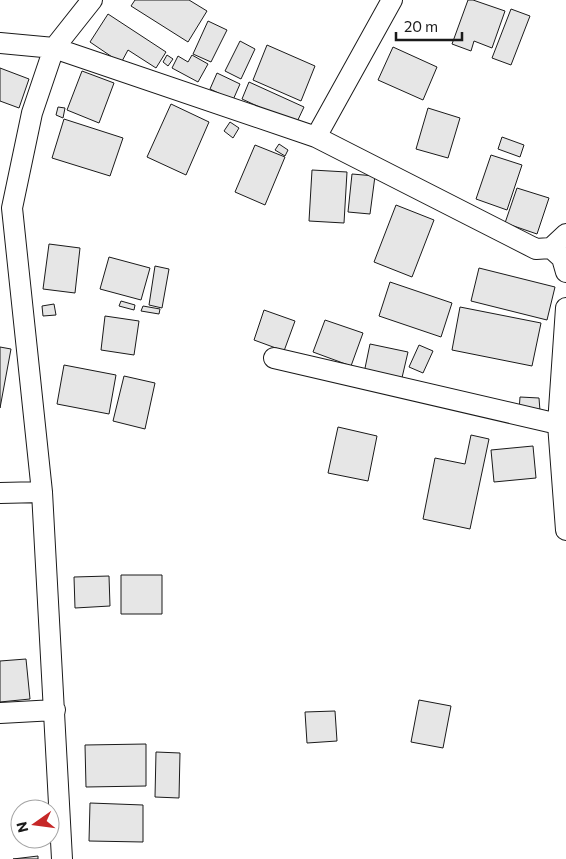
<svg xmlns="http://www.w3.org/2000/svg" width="566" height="859" viewBox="0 0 566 859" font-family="Commissioner,sans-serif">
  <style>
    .building { fill: #e6e6e6; stroke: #1a1a1a }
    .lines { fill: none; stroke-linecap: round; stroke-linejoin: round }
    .street-casing { stroke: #1a1a1a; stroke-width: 22 }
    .street { stroke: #fff; stroke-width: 20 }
  </style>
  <rect width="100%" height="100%" fill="#fff"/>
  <path class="building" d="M135,0H189L207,11L188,42L131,6Z
    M468,0H473L505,11L492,48L474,41L471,51L452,44Z
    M511,9L530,16L511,65L492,58Z
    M108,14L166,52L156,68L128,50L121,63L90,42Z
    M208,21L227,30L211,62L193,54Z
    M240,41L255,49L241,79L225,71Z
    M267,45L315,66L301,101L253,80Z
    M393,47L437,67L423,100L378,80Z
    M167,55L173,59L168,66L163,62Z
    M192,55L208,64L198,82L172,68L178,56L188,62Z
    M0,68L29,79L19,108L0,101Z
    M82,71L114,83L99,123L67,110Z
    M217,73L240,84L233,100L210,89Z
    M249,82L304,107L296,124L242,99Z
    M171,104L209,122L186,175L147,157Z
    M58,107L65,108L63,118L56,115Z
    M428,108L460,118L448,158L416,149Z
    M64,119L123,138L110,176L52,158Z
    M230,122L239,128L233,138L224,131Z
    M502,137L524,145L520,157L498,149Z
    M279,144L288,150L285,156L275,150Z
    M255,145L285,157L265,205L235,192Z
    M491,155L522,165L507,210L476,199Z
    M312,170L347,172L344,223L309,221Z
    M352,174L375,176L370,214L348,212Z
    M517,188L549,198L537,234L505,223Z
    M396,205L434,220L412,277L374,262Z
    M49,244L80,248L75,293L43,289Z
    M109,257L150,268L141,300L100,289Z
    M155,266L169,269L162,308L149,305Z
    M479,268L555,287L547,320L471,301Z
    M390,282L452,303L441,337L379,316Z
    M121,301L135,305L134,310L119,306Z
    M54,304L56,315L43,316L42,306Z
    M143,306L160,309L159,314L141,311Z
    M460,307L541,323L532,366L452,350Z
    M264,310L295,321L284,351L254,340Z
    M105,316L139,321L134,355L101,350Z
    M325,320L363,333L351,366L313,352Z
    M370,344L408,352L401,382L364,373Z
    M419,345L433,351L423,373L409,367Z
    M0,347L11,349L0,408Z
    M64,365L116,375L109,414L57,404Z
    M124,376L155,383L145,429L113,421Z
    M520,397L539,398L540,411H519Z
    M338,427L377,436L368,481L328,473Z
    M471,435L489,439L470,529L423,519L435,458L465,464Z
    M533,446L536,478L494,482L491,450Z
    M121,575H162V614H121Z
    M109,576L110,606L75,608L74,577Z
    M26,659L30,699L0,702V661Z
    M419,700L451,706L443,748L411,742Z
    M335,711L337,741L307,743L305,712Z
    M146,744V786L86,787L85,745Z
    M156,752L180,753L179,798L155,797Z
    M90,803L143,805V842L89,841Z
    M38,856V859H13Z"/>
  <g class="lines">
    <g class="street-casing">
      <path id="street" d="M0,43L54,48L316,137L536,249L551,248L562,258L566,272
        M316,137L392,0
        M551,248L566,234
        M566,308L558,424L566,530
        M274,358L558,424
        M0,493L42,492
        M0,713L55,710
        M62,859L42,492L12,208L32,113L54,48L92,0"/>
    </g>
    <use href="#street" class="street"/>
  </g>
  <g transform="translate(35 824) rotate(256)"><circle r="24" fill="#ffffff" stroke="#a3a3a3"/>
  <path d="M0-4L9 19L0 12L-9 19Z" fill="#c62828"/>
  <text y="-8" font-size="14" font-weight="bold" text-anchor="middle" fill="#1a1a1a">N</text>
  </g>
  <path d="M396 32v8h66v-8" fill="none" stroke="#1a1a1a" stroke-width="2.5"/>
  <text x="404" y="32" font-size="15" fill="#1a1a1a" stroke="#ffffff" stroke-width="4" paint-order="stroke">20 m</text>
</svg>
